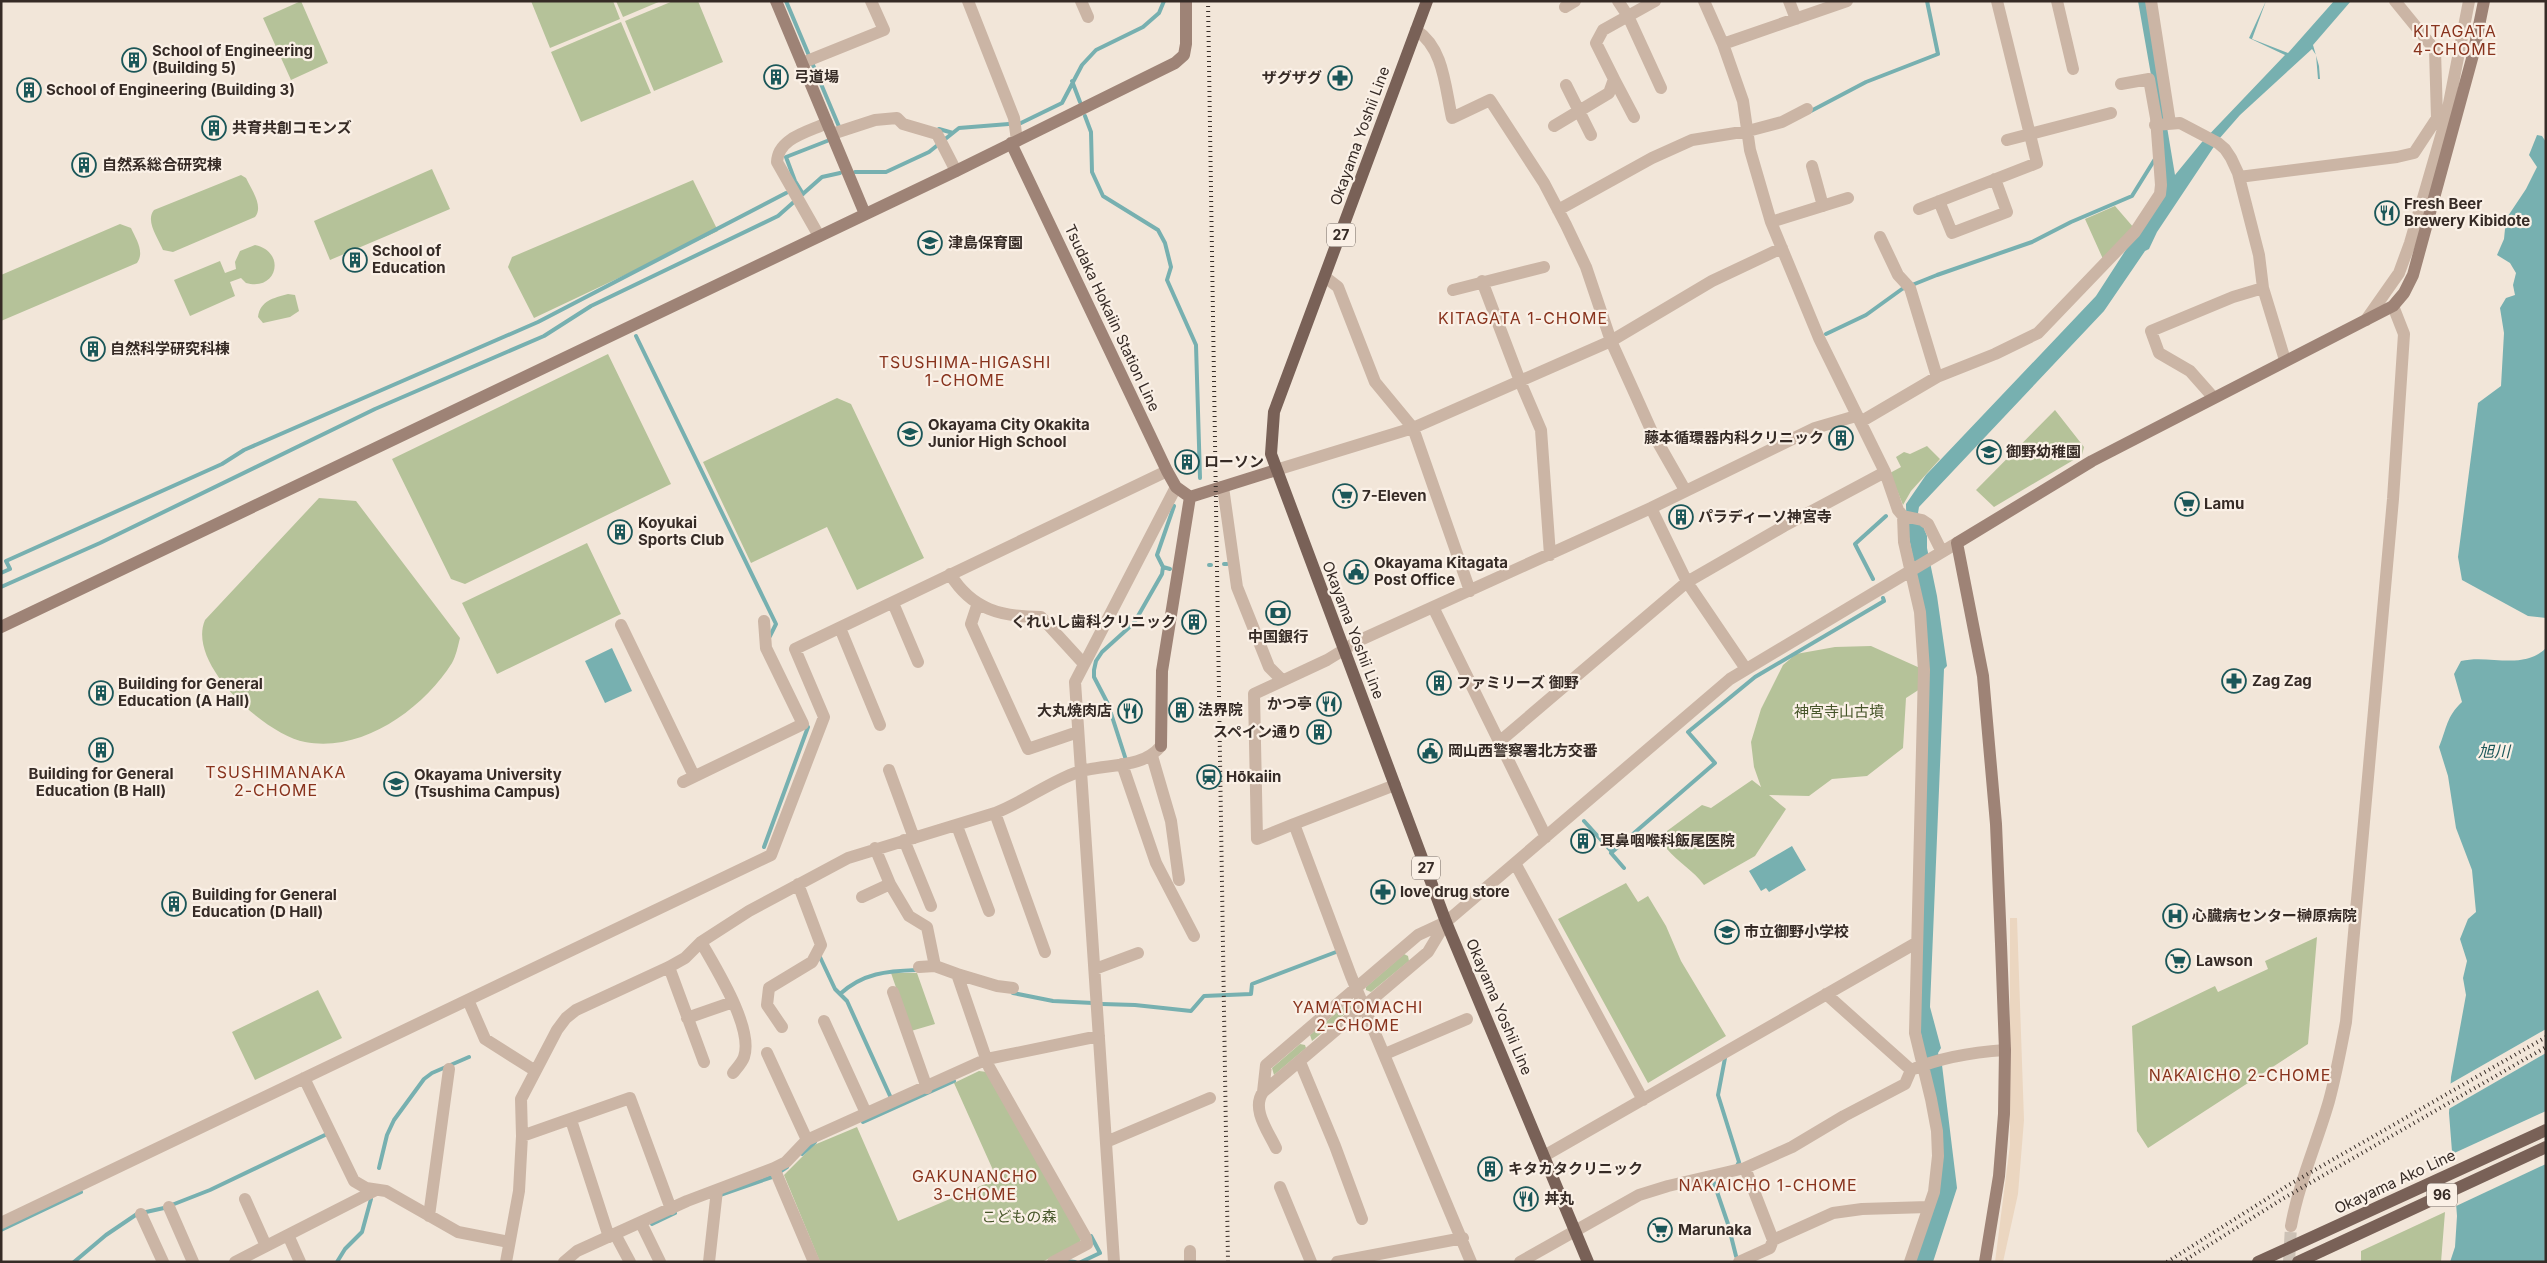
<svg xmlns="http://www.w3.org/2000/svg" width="2547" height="1263" viewBox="0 0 2547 1263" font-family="Inter,'Noto Sans JP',sans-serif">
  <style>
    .green { fill: #b5c299 }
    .plaza { fill: #ebd6c0 }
    .water { fill: #77b0b0 }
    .pier { fill: #f2e6d9 }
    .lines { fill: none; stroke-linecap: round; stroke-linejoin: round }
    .stream { stroke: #77b0b0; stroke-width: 4 }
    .street-tunnel { stroke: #ccc1b5; stroke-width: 12; stroke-dasharray: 12 6; stroke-linecap: butt }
    .street { stroke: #cbb5a5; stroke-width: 12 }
    .secondary { stroke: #9e8376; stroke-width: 12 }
    .primary { stroke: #796157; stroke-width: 12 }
    .rail { stroke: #362b26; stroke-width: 4; stroke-dasharray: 1 4; stroke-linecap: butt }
    .labels { text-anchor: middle; stroke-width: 4.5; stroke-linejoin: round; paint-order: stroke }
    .shield { fill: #faf0e6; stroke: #716660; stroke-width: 1 }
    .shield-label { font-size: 14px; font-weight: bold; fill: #362b26 }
    .poi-label { font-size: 15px; font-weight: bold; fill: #362b26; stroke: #faf0e6; text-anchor: start }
    .street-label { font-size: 15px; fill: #362b26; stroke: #faf0e6 }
    .park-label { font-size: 15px; fill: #465529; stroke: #faf0e6 }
    .neighbourhood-label { font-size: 16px; letter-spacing: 1px; fill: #88331d; stroke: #faf0e6 }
    .water-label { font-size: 16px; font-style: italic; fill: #1b5759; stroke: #faf0e6 }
  </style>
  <rect width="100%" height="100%" fill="#f2e6d9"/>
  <path class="green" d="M301,1L328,63L291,80L263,18Z
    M531,1H613L620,19L550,48Z
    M616,1H661L623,17Z
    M673,1H698L723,62L654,91L625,21Z
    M621,22L651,93L581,122L551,52Z
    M432,169L450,209L330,260L314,221Z
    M241,175L246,178C251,189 264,206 255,217L173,252L163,250C158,238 145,221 154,210Z
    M693,180L718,231L534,318L508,267L512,257Z
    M2115,206L2134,228L2103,259L2085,219Z
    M120,224L131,228C136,239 145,252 137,263L1,321V275Z
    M255,245C287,252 277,292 246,283L241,278L230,282L235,296L190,316L174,280L220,261L225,273L236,269L235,262L240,251Z
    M288,294L295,295L299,311L290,317L263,323L258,317C260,301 273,298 288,294Z
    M608,354L671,484L465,584L451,579L392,459Z
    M837,398L851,404L924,558L857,590L827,527L751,563L703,462Z
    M2055,410L2084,447L2082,455L1994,507L1976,490Z
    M1927,446L1940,459L1911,491L1903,505L1890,473L1901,467L1896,457L1904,452L1910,454Z
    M319,498L356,501L460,638C458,646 456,656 452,663C423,709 362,753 305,742C266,735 186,664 205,620Z
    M587,543L621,614L497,674L462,603Z
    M1871,646L1920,668V689L1906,698L1903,748L1867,776L1832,779L1809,796L1769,795L1786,809L1755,856L1704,885C1694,871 1678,862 1667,849V831L1702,805L1711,808L1752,780L1761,787L1754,767L1751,742L1761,709L1783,665L1796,654L1835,647Z
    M1626,883L1638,902L1648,896L1666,926L1681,961L1726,1036L1648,1083L1558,919Z
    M2317,937L2308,1044L2148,1148L2137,1131L2132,1026L2215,986L2218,992L2268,969L2265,961Z
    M1404,954L1408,956L1409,961L1371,992L1366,990V987Z
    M891,973H917L935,1024L911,1031Z
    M318,990L342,1038L255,1080L232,1032Z
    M1348,1003L1352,1008L1312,1041L1310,1035Z
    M1300,1044L1305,1045L1306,1048L1274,1075L1272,1068Z
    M979,1071L987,1072L1081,1238L1080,1243L1042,1262H820L784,1175L814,1145L857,1127L898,1221L997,1179L954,1083Z
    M2445,1212L2441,1262H2361V1251Z"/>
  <path class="plaza" d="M2010,918H2017L2024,1120L2018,1194L2003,1262H1995L2010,1145Z"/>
  <path class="water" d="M2138,1H2146L2175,175L2202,142L2285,55L2249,38L2266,1L2252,39L2288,53L2334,1H2351L2313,45L2319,66L2320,79H2318L2316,55L2312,49L2240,115L2219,139L2157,232L2149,249L2145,251L2104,311L1919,507L1918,513L1927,536V548L1937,596L1947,666L1944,669L1930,1007L1941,1048L1938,1053L1942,1065L1957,1188L1933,1262H1914L1942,1160L1919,1022L1924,609C1918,574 1906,539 1906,504L1926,475L2096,296L2160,197L2158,115Z
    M2537,135L2542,136L2546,142V618L2528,616L2462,580L2458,557L2478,403L2501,386L2504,333L2500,308L2506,298L2515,295L2513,285L2516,273L2510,263L2497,255L2504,239L2506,219L2526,189L2537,167L2529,155Z
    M612,648L632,691L605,703L585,661Z
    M2546,648V1262H2450L2455,1247L2457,1216L2449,1113L2451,1077L2466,995L2463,978L2467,961L2460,939L2468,919L2476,912L2472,870L2456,828L2448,776L2439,747C2447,728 2446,717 2462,702L2454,674L2461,661C2489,654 2523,671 2546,648Z
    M1792,846L1806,870L1769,892L1766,888L1761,891L1749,871Z"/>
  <path class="pier" d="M2546,1029V1053L2447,1110L2448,1085Z
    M2546,1111V1164L2454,1207L2450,1155Z"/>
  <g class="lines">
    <path class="stream" d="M786,1L840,129
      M1072,81L1080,102
      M1809,112L1866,82L1938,54L1927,1
      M1085,116L1091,132L1092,172L1103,196L1158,230L1165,243L1171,267L1167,280L1196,345L1200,478
      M939,129L953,133
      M855,172H886L929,152L959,128L1021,123L1062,103L1082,65L1096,50L1143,27L1159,13L1164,1
      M803,194L795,181L786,157L827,141
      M1826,334L1866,315L1902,289L1937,275L2032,242L2071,222L2132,196L2155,159
      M636,336L776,624L770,636
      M1224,564H1227
      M1209,565H1211
      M1170,569L1163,567L1157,555L1174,506
      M1,573L10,569L6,561L222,464L244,450L538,322L786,193
      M1873,579L1855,544L1886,516
      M1,587L100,543L375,409L544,336L591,306L778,216L822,177L840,173
      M1126,760L1108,704L1094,677V670L1096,661L1102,652L1134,623L1162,574L1163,567
      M1584,821L1612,852
      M764,847L808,727L806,724
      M1624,868L1611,853L1715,763L1688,732L1755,677L1884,601L1883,598
      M819,955L835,989L847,1001L891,1098
      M1013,993L1053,1001L1093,1003
      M840,994C863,973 887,971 917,970
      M1102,1004L1135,1005L1191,1011L1204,996L1251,994L1252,984L1336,952
      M1725,1058L1718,1095L1739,1162L1737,1166
      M863,1122L954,1081
      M802,1154L815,1142
      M379,1168L387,1135L394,1120L424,1079L432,1073L469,1057
      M1713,1180L1728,1224L1736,1256
      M720,1195L772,1177L787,1167
      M652,1224L675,1213
      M1,1230L81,1192
      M1065,1261L1075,1262
      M74,1262L106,1235L137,1214L164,1208L210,1190L327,1134L326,1132
      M337,1262L345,1249L362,1232L371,1199
      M1081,1262L1100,1253L1091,1236"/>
    <path class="street-tunnel" d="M2289,1262L2291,1226"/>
    <path class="street" d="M968,1L1014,118L1017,141
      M1081,1L1088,17
      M1618,1L1628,16L1661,88
      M1704,1L1723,44L1743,101L1750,150L1771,222L1819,338L1885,472L1898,510L1903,516L1922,520L1928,524L1942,552
      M1789,1L1796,19
      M2057,1L2073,69
      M2151,1L2170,123
      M1565,7L1575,1
      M1416,30C1444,48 1445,87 1452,118L1490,100L1544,183L1566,225L1586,267L1611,341L1635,394L1652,432L1685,490
      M1723,44L1847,1
      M802,63L884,30L871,1
      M1614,79L1634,117
      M1566,85L1591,135
      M2155,125L2180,123L2218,143L2225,149L2231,158L2238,173L2259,255L2263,288L2285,360
      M1554,126L1609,93L1614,79L1596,43L1603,30L1655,1
      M832,134L875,120L897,118L903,124L937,134L956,171
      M2007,140L2111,113
      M1812,166L1823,206
      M2239,177L2397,157L2414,153L2437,118L2435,50L2395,1
      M1939,201L1952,233L2007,212L1995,179
      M1919,209L2037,163L1997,1
      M1558,210L1652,158L1692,140L1748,131L1782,122L1807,109
      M1771,222L1848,198
      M819,236L777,162C778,138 808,132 827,123
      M1880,237L1898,275L1910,288L1937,377
      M1325,277L1338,287L1375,382L1413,428L1470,591
      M1482,281L1520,381L1541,430L1550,555
      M1453,290L1544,267
      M2366,320L2399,273L2410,243L2446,119L2469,1
      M2213,397L2190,371L2159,353L2151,331L2233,297L2263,288
      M1862,421L1937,377L1995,354L2038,333L2135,232L2160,194L2161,185L2156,118L2149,79L2121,84
      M1276,470L1413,428L1611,341L1712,281L1782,248
      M1223,487L1237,587L1269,667L1282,680
      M1651,508L1687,582L1746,669
      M1903,516L1904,542L1920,612L1924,670L1915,1033L1931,1099L1937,1131L1938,1156L1934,1192L1910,1262
      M950,574C972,610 1002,617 1041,617L1084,664
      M893,603L918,662
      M978,603L971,624L1028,749L1078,732
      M1433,607L1546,837
      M621,625L694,776
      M840,628L880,725
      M1499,742L1687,582L1784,526L1885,472
      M1152,756L1171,821L1179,880
      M1122,764L1156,863L1194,936
      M889,770L914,838
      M683,782L803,724L766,648L764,621
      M1395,785L1294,824L1351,976L1471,1262
      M995,813L1045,952
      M1294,824L1257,839L1254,694L1327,660L1358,641L1651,508L1815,428L1856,416
      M957,826L989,911
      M904,840L931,906
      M875,848L890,884L909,916L927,927L935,966L957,974L989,1067L1086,1238L1087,1244L1053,1262
      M1515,863L1643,1100
      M862,897L890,884
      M1446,922L1428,952L1263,1092L1266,1065L1418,935L1446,922L1730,679L1957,543
      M701,942C715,967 754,1028 744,1057C742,1063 736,1069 733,1073
      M669,967L704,1062
      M919,967L935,966
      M1095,969L1138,953
      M957,974L997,986L1013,988
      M893,992L927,1088
      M1826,994L1911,1070
      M468,1000L485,1039L534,1070
      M687,1018L733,1002
      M824,1021L866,1113
      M782,1027L767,1005L769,988L812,962L821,945L798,884
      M767,1053L807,1140
      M1385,1054L1467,1019
      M1300,1062L1335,1146L1362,1219
      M304,1078L354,1181L366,1188L386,1191L458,1232L509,1242
      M1263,1092C1251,1109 1268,1131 1276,1148
      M571,1120L609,1237
      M522,1136L630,1098L671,1209
      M1106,1142L1210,1098
      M1544,1156L1916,943
      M774,1168L814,1262
      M1280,1187L1311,1262
      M245,1199L266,1246
      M169,1207L193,1262
      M141,1214L163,1262
      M429,1216L449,1069
      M1,1223L771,855L824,717L795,649L1167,471
      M641,1223L660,1262
      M2291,1226C2299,1182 2317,1143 2329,1101C2336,1075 2341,1048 2346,1022L2393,499L2404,334L2393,306
      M615,1234L630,1262
      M288,1235L300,1262
      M1773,1240L1833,1213L1862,1209L1928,1207
      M235,1262L376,1190
      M506,1262L519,1191L522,1136L521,1099L557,1030L566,1018L576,1010L669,967L685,958L701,942L749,911L848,858L995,813C1024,802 1049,782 1078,772C1106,763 1141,770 1161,746
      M564,1262L577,1251L687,1201L774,1168L786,1162L807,1140L987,1059L1099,1036
      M709,1262L717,1190
      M1114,1262L1075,682L1176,487
      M1190,1262V1251
      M1337,1262L1463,1238
      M1520,1262L1639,1195L1668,1186L1745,1168L1792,1147L1844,1116L1905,1084L1911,1070C1939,1058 1975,1052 2005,1050
      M1739,1262L1770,1248L1773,1240L1745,1168"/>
    <path class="secondary" d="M776,1L865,214
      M1011,143L1167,471L1176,487L1190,497
      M1190,497L1276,470
      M1,627L956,171L1175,63L1184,55L1186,44V1
      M1161,746L1162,671L1190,497
      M1985,1262L1999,1176L2004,1114L2005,1050L2001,944L1996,824L1983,676L1957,543L2092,461L2393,306L2404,293L2413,275L2473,55L2484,1"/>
    <path class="primary" d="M1427,1L1274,412L1271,454L1446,922L1588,1262
      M2258,1262L2546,1130
      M2298,1262L2546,1147"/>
    <path class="rail" d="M1208,1L1228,1262
      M2167,1262L2287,1186L2546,1037
      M2182,1262L2284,1198L2546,1047"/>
  </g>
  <defs>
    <g id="building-ring" transform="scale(1.25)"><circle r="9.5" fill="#faf0e6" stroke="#1b5759" stroke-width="1.5"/><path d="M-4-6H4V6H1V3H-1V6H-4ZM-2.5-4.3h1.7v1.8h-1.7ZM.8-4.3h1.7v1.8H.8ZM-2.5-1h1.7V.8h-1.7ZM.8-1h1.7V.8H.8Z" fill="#1b5759"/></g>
    <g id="pharmacy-ring" transform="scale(1.25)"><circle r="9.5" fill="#faf0e6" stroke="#1b5759" stroke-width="1.5"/><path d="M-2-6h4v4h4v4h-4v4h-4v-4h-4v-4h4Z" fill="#1b5759"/></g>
    <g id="restaurant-ring" transform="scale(1.25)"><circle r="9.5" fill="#faf0e6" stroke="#1b5759" stroke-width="1.5"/><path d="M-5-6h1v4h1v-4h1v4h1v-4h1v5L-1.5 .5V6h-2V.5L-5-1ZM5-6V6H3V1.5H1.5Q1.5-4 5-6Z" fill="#1b5759"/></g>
    <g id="school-ring" transform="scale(1.25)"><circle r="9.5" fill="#faf0e6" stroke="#1b5759" stroke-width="1.5"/><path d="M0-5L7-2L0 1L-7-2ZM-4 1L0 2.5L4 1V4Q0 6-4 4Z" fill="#1b5759"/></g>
    <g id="supermarket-ring" transform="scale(1.25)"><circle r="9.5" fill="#faf0e6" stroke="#1b5759" stroke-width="1.5"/><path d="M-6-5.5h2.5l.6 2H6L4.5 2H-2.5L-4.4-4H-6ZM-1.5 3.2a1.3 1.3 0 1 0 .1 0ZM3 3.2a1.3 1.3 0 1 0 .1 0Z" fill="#1b5759"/></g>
    <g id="civic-ring" transform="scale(1.25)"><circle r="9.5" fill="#faf0e6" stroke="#1b5759" stroke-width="1.5"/><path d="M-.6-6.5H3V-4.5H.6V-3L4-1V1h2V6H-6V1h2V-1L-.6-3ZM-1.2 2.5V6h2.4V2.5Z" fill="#1b5759"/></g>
    <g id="bank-ring" transform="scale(1.25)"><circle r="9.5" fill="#faf0e6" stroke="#1b5759" stroke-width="1.5"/><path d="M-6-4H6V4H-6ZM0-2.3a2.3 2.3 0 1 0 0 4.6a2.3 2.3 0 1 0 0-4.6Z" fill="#1b5759"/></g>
    <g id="station-ring" transform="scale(1.25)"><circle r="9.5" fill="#faf0e6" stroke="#1b5759" stroke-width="1.5"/><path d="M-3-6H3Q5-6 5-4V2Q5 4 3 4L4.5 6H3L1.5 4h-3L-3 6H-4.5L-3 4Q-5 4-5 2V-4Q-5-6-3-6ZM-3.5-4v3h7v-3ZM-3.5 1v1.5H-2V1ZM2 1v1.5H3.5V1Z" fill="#1b5759"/></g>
    <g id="university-ring" transform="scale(1.25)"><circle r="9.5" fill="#faf0e6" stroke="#1b5759" stroke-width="1.5"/><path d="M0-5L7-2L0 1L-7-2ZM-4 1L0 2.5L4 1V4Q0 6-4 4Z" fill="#1b5759"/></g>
    <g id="hospital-ring" transform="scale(1.25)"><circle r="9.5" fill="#faf0e6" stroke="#1b5759" stroke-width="1.5"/><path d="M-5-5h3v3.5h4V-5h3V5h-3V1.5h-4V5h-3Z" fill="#1b5759"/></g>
  </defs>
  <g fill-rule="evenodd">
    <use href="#building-ring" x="134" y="60"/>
    <use href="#building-ring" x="776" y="77"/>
    <use href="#pharmacy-ring" x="1340" y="78"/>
    <use href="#building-ring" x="29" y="90"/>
    <use href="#building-ring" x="214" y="128"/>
    <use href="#building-ring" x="84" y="165"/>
    <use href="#restaurant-ring" x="2387" y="213"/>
    <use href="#school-ring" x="930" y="243"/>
    <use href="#building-ring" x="355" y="260"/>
    <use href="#building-ring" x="93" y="349"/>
    <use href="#school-ring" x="910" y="434"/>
    <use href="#building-ring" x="1841" y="438"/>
    <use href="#school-ring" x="1989" y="452"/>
    <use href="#building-ring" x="1187" y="462"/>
    <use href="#supermarket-ring" x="1345" y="496"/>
    <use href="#supermarket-ring" x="2187" y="504"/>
    <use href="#building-ring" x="1681" y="517"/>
    <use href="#building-ring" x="620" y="532"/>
    <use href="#civic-ring" x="1356" y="572"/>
    <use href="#bank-ring" x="1278" y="613"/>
    <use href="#building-ring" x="1194" y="622"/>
    <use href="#pharmacy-ring" x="2234" y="681"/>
    <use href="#building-ring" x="1439" y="683"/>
    <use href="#building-ring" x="101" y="693"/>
    <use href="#restaurant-ring" x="1329" y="704"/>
    <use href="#building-ring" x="1181" y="710"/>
    <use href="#restaurant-ring" x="1130" y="711"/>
    <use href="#building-ring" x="1319" y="732"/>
    <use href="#building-ring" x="101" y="750"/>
    <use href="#civic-ring" x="1430" y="751"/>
    <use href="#station-ring" x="1209" y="777"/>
    <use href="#university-ring" x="396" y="784"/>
    <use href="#building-ring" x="1583" y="841"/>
    <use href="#pharmacy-ring" x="1383" y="892"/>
    <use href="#building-ring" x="174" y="904"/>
    <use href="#hospital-ring" x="2175" y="916"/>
    <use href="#school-ring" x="1727" y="932"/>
    <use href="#supermarket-ring" x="2178" y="961"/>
    <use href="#building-ring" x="1490" y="1169"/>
    <use href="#restaurant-ring" x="1526" y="1199"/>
    <use href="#supermarket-ring" x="1660" y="1230"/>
  </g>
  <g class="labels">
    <g class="shield">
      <rect x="1327" y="223.5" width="28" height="23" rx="4"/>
      <rect x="1412" y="856.5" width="28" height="23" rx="4"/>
      <rect x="2427" y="1183.5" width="30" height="23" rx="4"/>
    </g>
    <g class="shield-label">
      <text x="1341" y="240">27</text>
      <text x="1426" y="873">27</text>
      <text x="2442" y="1200">96</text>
    </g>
    <g class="poi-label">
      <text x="152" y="56">School of Engineering<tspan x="152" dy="17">(Building 5)</tspan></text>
      <text x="794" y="82">弓道場</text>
      <text x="1322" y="83" text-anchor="end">ザグザグ</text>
      <text x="46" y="95">School of Engineering (Building 3)</text>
      <text x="232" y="133">共育共創コモンズ</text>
      <text x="102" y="170">自然系総合研究棟</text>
      <text x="2404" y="209">Fresh Beer<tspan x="2404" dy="17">Brewery Kibidote</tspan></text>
      <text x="948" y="248">津島保育園</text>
      <text x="372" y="256">School of<tspan x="372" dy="17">Education</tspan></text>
      <text x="110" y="354">自然科学研究科棟</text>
      <text x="928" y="430">Okayama City Okakita<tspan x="928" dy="17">Junior High School</tspan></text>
      <text x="1824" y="443" text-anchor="end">藤本循環器内科クリニック</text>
      <text x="2006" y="457">御野幼稚園</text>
      <text x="1204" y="467">ローソン</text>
      <text x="1362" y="501">7-Eleven</text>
      <text x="2204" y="509">Lamu</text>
      <text x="1698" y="522">パラディーソ神宮寺</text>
      <text x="638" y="528">Koyukai<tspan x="638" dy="17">Sports Club</tspan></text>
      <text x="1374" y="568">Okayama Kitagata<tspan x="1374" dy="17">Post Office</tspan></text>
      <text x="1176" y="627" text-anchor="end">くれいし歯科クリニック</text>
      <text x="1278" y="642" text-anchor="middle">中国銀行</text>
      <text x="2252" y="686">Zag Zag</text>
      <text x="1456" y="688">ファミリーズ 御野</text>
      <text x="118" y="689">Building for General<tspan x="118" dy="17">Education (A Hall)</tspan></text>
      <text x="1312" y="709" text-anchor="end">かつ亭</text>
      <text x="1198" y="715">法界院</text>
      <text x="1112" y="716" text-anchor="end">大丸焼肉店</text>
      <text x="1302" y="737" text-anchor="end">スペイン通り</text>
      <text x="1448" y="756">岡山西警察署北方交番</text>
      <text x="101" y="779" text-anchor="middle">Building for General<tspan x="101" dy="17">Education (B Hall)</tspan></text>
      <text x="414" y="780">Okayama University<tspan x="414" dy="17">(Tsushima Campus)</tspan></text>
      <text x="1226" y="782">Hōkaiin</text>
      <text x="1600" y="846">耳鼻咽喉科飯尾医院</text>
      <text x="1400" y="897">love drug store</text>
      <text x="192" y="900">Building for General<tspan x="192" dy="17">Education (D Hall)</tspan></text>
      <text x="2192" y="921">心臓病センター榊原病院</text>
      <text x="1744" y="937">市立御野小学校</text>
      <text x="2196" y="966">Lawson</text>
      <text x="1508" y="1174">キタカタクリニック</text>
      <text x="1544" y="1204">丼丸</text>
      <text x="1678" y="1235">Marunaka</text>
    </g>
    <g class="street-label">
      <text transform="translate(1360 136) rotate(-70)" y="5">Okayama Yoshii Line</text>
      <text transform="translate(1112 318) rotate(65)" y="5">Tsudaka Hokaiin Station Line</text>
      <text transform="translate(1353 630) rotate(69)" y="5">Okayama Yoshii Line</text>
      <text transform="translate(1499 1007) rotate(67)" y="5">Okayama Yoshii Line</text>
      <text transform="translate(2395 1182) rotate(-25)" y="5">Okayama Ako Line</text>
    </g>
    <g class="park-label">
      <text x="1839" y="717">神宮寺山古墳</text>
      <text x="1019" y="1222">こどもの森</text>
    </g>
    <g class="neighbourhood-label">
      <text x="2455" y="37">KITAGATA<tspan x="2455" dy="18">4-CHOME</tspan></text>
      <text x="1523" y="324">KITAGATA 1-CHOME</text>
      <text x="965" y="368">TSUSHIMA-HIGASHI<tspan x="965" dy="18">1-CHOME</tspan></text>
      <text x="276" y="778">TSUSHIMANAKA<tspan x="276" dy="18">2-CHOME</tspan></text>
      <text x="1358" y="1013">YAMATOMACHI<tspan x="1358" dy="18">2-CHOME</tspan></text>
      <text x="2240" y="1081">NAKAICHO 2-CHOME</text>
      <text x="975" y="1182">GAKUNANCHO<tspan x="975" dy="18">3-CHOME</tspan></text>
      <text x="1768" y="1191">NAKAICHO 1-CHOME</text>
    </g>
    <g class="water-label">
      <text x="2494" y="757">旭川</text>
    </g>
  </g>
  <rect width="2547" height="1263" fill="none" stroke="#362b26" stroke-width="5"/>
</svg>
